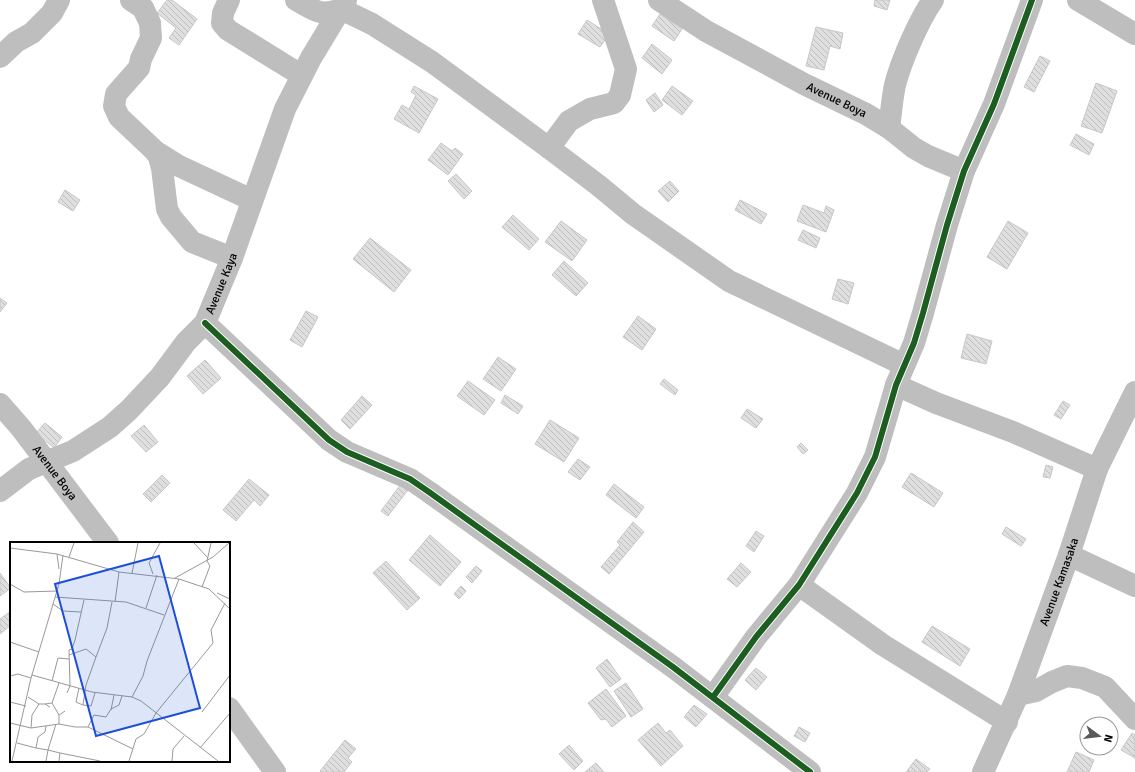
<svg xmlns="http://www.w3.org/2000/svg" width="1135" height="772" viewBox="0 0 1135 772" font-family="Signika,sans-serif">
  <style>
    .building { fill: url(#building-back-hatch); stroke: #c7c7c7 }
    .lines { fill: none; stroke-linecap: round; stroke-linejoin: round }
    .minor { stroke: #bebebe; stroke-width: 22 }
    .cycleway-casing { stroke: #fff; stroke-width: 8 }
    .cycleway { stroke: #1b5e20; stroke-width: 6 }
    .labels { text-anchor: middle; stroke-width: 3; stroke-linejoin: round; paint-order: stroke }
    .street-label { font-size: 12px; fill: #000; stroke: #fff }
    .inset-road { fill: none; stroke: #999; stroke-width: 1 }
    .view { fill: #1d4ed8; fill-opacity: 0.15; stroke: #1d4ed8; stroke-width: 2 }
    .inset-edge { fill: none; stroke: #000; stroke-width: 2 }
  </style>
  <defs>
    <pattern id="building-back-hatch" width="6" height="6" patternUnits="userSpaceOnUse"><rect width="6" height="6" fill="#dfdfdf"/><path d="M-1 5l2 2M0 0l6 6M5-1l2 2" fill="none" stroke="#bebebe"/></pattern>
  </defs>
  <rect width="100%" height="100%" fill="#fff"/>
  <path class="building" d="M167,0H172L197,19L179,45L169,38L176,28L157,13Z
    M875,0H890L887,10L874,6Z
    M660,14L682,29L674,41L652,26Z
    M587,20L609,34L600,47L578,34Z
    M816,27L843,33L840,49L830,46L824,70L806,66Z
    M652,44L672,60L662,74L642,58Z
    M1040,56L1050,61L1034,92L1024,87Z
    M1096,83L1117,91L1102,133L1081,126Z
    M414,86L438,99L419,133L394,119L402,105L409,109L416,95L411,92Z
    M672,86L693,101L682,115L662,100Z
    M655,93L663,105L654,112L646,100Z
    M1076,134L1094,144L1089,155L1070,145Z
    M441,143L452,151L455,148L463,154L448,175L428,160Z
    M456,174L472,191L464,199L448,181Z
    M670,181L679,191L668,202L658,191Z
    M65,190L80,200L73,211L58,202Z
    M740,200L767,214L761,224L735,210Z
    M803,205L824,213L826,206L834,210L826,232L797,221Z
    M513,215L539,239L529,250L502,227Z
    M561,221L587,240L572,261L545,242Z
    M1008,221L1028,233L1007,269L987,257Z
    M803,230L820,238L816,248L798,240Z
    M370,238L411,270L394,292L353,259Z
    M564,261L588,283L576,296L552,275Z
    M838,279L854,283L848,304L832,299Z
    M0,298L7,303L0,312Z
    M306,311L318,317L302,347L290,340Z
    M638,316L656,329L642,350L623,337Z
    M967,334L992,341L986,364L961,358Z
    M498,357L516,369L501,391L483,379Z
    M205,360L221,378L203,394L187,376Z
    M664,379L678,390L675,395L660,384Z
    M468,381L495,400L484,415L457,396Z
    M505,395L523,406L518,414L501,403Z
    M362,396L372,405L350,429L341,420Z
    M1063,401L1070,405L1061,419L1054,415Z
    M747,409L763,419L756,428L741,418Z
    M550,420L579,438L564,462L535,444Z
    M45,423L62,437L54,448L36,433Z
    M144,425L158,442L146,452L131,436Z
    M801,443L808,450L803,454L797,447Z
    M578,459L590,467L580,480L568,472Z
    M1046,465L1053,467L1050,478L1043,477Z
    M911,473L943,493L934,507L902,487Z
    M162,475L170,483L151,502L143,494Z
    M249,479L269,495L260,506L254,500L236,521L223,510Z
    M401,484L408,490L388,516L381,511Z
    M614,484L644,507L636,518L606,495Z
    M633,522L644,532L609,574L601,567L620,545L617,542Z
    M1006,527L1026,539L1021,546L1002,534Z
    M756,531L764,536L754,552L746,546Z
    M430,535L461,562L440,586L409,560Z
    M386,561L420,598L407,610L373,573Z
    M741,563L751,572L737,587L727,579Z
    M476,566L482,571L472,583L466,577Z
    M0,573L11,588L0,596Z
    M461,586L466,591L459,599L454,594Z
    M11,611V625L0,634V619Z
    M932,626L970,649L960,666L922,642Z
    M607,659L621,679L610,687L596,668Z
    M756,668L767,677L756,690L745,680Z
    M626,683L643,709L631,717L614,691Z
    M606,689L626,716L612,727L606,719L601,720L588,703Z
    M694,705L707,714L696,727L684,717Z
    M658,723L666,733L670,730L683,746L661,766L638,740Z
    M799,727L810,733L805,742L794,736Z
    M1132,733L1135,735V758L1121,750Z
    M345,740L356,749L348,758L352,762L344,772H321L320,771Z
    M569,745L583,761L574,770L559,754Z
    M1076,752L1094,760L1089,772H1067Z
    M916,759L930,769L927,772H906Z
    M596,763L604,772H585Z"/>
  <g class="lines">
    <g class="minor">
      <path d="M131,0L143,8L150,23L151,38L141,59L139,68L116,94L114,106L119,117L155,151L159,157L162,168L167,209L171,217L192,242L232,258"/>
      <path d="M229,0L223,13L222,23L228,30L301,75"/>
      <path d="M296,0C314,10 320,17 341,9L372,24L432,62L549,148"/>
      <path d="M603,0L626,69L620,95L614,103L590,109L569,121L549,148L598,185L633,214L729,281L904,365"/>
      <path id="s1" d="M659,0L706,31L804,84L866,114L889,128L914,148L928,156L964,171"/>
      <path d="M1078,0L1135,34"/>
      <path d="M0,57L16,42L32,33L52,13L59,0"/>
      <path d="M889,128C891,114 892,99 895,85C901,61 919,20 933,0"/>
      <path d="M155,151L179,166L252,200"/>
      <path d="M205,323L329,440L347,452L410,479L429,492L673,667L810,772"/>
      <path d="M896,385L936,403L1013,432L1097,469"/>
      <path id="s2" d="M0,404L21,428L108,543"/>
      <path id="s3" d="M0,491L29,469L73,451L110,427L129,410L160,377L186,342L205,323L232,258L285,109L311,58L346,0"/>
      <path d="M1069,555L1135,586"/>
      <path d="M799,585L883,645L1007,722"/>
      <path d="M1018,695L1036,691L1052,682L1067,676L1082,678L1105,687L1135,719"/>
      <path d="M713,697L756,637L799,585L857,493L875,457L896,385L914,343L923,313L947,225L964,171L994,104L1032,0"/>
      <path d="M229,708L275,772"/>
      <path id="s4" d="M983,772L1018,695L1069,555L1097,469L1135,392"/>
    </g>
    <g class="cycleway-casing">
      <path id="cycleway" d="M205,323L329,440L347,452L410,479L429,492L673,667L810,772
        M713,697L756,637L799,585L857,493L875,457L896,385L914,343L923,313L947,225L964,171L994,104L1032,0"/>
    </g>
    <use href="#cycleway" class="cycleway"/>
  </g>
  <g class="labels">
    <g class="street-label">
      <text dy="4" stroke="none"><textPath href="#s1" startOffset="204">Avenue Boya</textPath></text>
      <text dy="4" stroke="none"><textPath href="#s3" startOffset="312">Avenue Kaya</textPath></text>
      <text dy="4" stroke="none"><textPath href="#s2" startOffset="88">Avenue Boya</textPath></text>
      <text dy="4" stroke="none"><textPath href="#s4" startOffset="205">Avenue Kamasaka</textPath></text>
    </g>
  </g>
  <g transform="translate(10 542)">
    <rect width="220" height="220" fill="#fff"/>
    <path class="inset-road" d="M184,1L198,16M0,6L47,12L109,30L169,37L199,47L220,67M47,12L49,27M59,15L64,1M122,31L128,1M143,32L139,21L150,1M165,36L203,15L219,1M0,42L14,50L47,49M192,45L200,24L197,19L201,1M207,51L220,57M45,55L116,60L154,73M105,60L109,30M43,62L53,69L71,70M136,66L147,33M0,100L29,110M59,113L76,107L86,115L97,86L102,60M22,133L82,150L122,155L131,159L208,219M0,134L8,132L21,136M42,139L48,116L59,117M49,141L42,161L49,173M69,146L66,160L73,163M57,151L60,144L59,108L62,107L65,98L74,58M85,151L81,164L73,163L76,143L86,115M18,155L29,162H35M122,155L133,134L137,119L169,37M0,160L16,164M40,165L35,162L42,161M101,168L104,153M192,170L220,133M0,181L21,186L49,182L65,185H78L84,173L96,175L101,167L109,163L112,154M49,182V173L55,169M36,184L35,190L28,195L26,206L38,208L46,182M78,185L123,207M21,186L22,173L29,162M7,201L26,206M190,206L220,171M2,219L21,136L49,42L53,13M36,219L38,208L50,211M49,219L50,211L90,219M119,219L126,197L134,192L146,171L203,101L201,88L215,61M162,219L163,207L174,194"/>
    <path class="view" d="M149,14L190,166L86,194L45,42Z"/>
    <rect width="220" height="220" class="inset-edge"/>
  </g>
  <g transform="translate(1099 736) rotate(105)"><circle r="19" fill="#ffffff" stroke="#999999"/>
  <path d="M0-3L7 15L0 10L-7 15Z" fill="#595959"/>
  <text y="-6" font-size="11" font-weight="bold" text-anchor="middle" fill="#000000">N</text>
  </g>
</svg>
